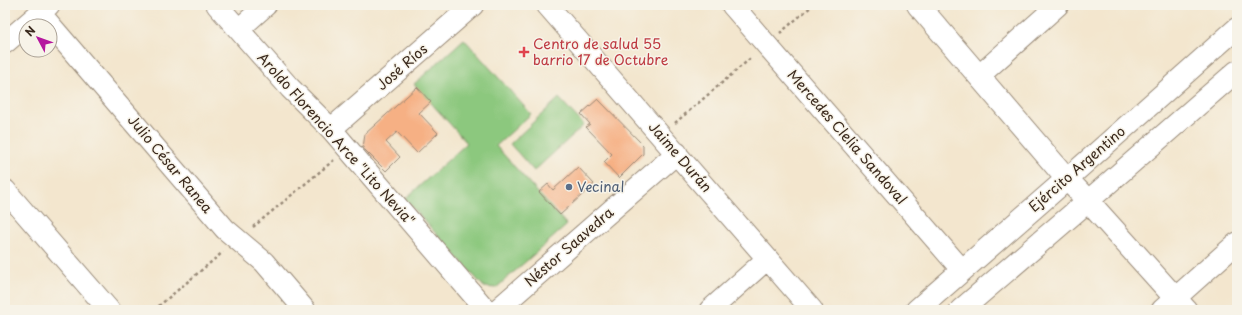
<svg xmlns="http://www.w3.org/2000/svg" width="1242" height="315" viewBox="0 0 1242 315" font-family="'Playpen Sans',sans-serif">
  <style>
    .green { fill: #8cc87e; stroke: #64794e }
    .building { fill: #f6b084 }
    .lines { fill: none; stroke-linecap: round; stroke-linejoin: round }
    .minor-casing { stroke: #978876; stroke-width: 23 }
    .tertiary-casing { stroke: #978876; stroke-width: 24 }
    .path { stroke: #978876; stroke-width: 2.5; stroke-dasharray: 3 3; stroke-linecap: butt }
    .minor { stroke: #fff; stroke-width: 21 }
    .tertiary { stroke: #fff; stroke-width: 22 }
    .health-dot { fill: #e0444e; stroke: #f7f3e8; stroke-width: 1.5 }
    .service-dot { fill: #5c6f8a; stroke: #f7f3e8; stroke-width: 1.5 }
    .labels { text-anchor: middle; stroke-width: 3; stroke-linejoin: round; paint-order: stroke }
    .health-label { font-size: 14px; fill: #be3a42; stroke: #f7f3e8; text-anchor: start }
    .street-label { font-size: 14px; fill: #3b2a1e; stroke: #f7f3e8 }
    .service-label { font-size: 14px; fill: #4e5e75; stroke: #f7f3e8; text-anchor: start }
  </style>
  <rect width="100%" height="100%" fill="#f7f3e8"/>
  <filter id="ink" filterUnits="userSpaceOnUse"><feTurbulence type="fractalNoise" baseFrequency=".025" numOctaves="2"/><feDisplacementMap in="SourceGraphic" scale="8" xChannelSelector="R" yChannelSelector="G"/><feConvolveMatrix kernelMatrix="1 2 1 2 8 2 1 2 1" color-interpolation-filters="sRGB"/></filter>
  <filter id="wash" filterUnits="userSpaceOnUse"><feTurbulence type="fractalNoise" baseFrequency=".012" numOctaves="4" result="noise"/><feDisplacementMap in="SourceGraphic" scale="16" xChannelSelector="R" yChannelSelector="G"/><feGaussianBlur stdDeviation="0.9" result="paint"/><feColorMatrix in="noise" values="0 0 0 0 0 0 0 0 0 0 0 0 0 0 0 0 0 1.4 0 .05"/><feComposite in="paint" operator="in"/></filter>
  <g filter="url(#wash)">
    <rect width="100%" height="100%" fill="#f3e6ce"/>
    <path class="green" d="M464,39L531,114L496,146L567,225L496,288L484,287L405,199L467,143L414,84Z
      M559,98L584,125L534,171L510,144Z"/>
    <g id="blocks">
      <path class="building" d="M417,87L431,102L419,113L438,133L417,153L397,132L386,142L400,157L386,171L363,148L365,134Z
        M598,99L643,145V154L619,178L604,162L612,154L586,127L590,124L581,114Z
        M578,167L594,184L560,215L539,192L548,184L553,190Z"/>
    </g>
  </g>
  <g filter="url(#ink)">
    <use href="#blocks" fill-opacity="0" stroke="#978876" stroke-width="1"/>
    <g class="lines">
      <g class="minor-casing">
        <path id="minor" d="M217,5L290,88L331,129L486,310
          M547,5L812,310
          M732,5L962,270
          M40,13L225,229L264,262L305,310
          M239,29L266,5
          M5,43L49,5
          M979,76L1058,5
          M331,129L473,5
          M1067,179L1237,28
          M5,190L109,310
          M1088,201L1237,71
          M497,310L677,153
          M710,310L767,259
          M1162,310L1237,243"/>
      </g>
      <g class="tertiary-casing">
        <path id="tertiary" d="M918,5L1067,179L1088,201L1186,310
          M917,310L1067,179
          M961,310L1088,201"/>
      </g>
      <path class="path" d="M780,33L813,5
        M675,123L752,57
        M253,227L334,160
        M154,310L223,252"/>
      <use href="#minor" class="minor"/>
      <use href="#tertiary" class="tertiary"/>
    </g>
  </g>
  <path class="health-dot" d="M522 46h4v4h4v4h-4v4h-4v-4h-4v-4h4z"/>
  <circle class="service-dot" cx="569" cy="187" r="4"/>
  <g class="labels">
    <g class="health-label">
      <text x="533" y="49">Centro de salud 55<tspan x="533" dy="16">barrio 17 de Octubre</tspan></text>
    </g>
    <g class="street-label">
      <text transform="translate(402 67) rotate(-41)" y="5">José Ríos</text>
      <text transform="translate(847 137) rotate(49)" y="5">Mercedes Clelia Sandoval</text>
      <text transform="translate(336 139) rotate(48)" y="5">Aroldo Florencio Arce "Lito Nevia"</text>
      <text transform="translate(680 157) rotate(49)" y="5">Jaime Durán</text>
      <text transform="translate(170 164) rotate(50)" y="5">Julio César Ranea</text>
      <text transform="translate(1077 169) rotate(-41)" y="5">Ejército Argentino</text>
      <text transform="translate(569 247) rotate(-41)" y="5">Néstor Saavedra</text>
    </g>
    <g class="service-label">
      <text x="577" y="192">Vecinal</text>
    </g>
  </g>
  <rect width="1242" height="315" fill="none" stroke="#f7f3e8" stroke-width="20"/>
  <g transform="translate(38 38) rotate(311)"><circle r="19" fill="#f7f3e8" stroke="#aca397"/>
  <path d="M0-3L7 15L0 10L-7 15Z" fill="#b5179e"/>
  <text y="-6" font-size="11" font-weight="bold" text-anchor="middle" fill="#3b2a1e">N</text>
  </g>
</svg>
